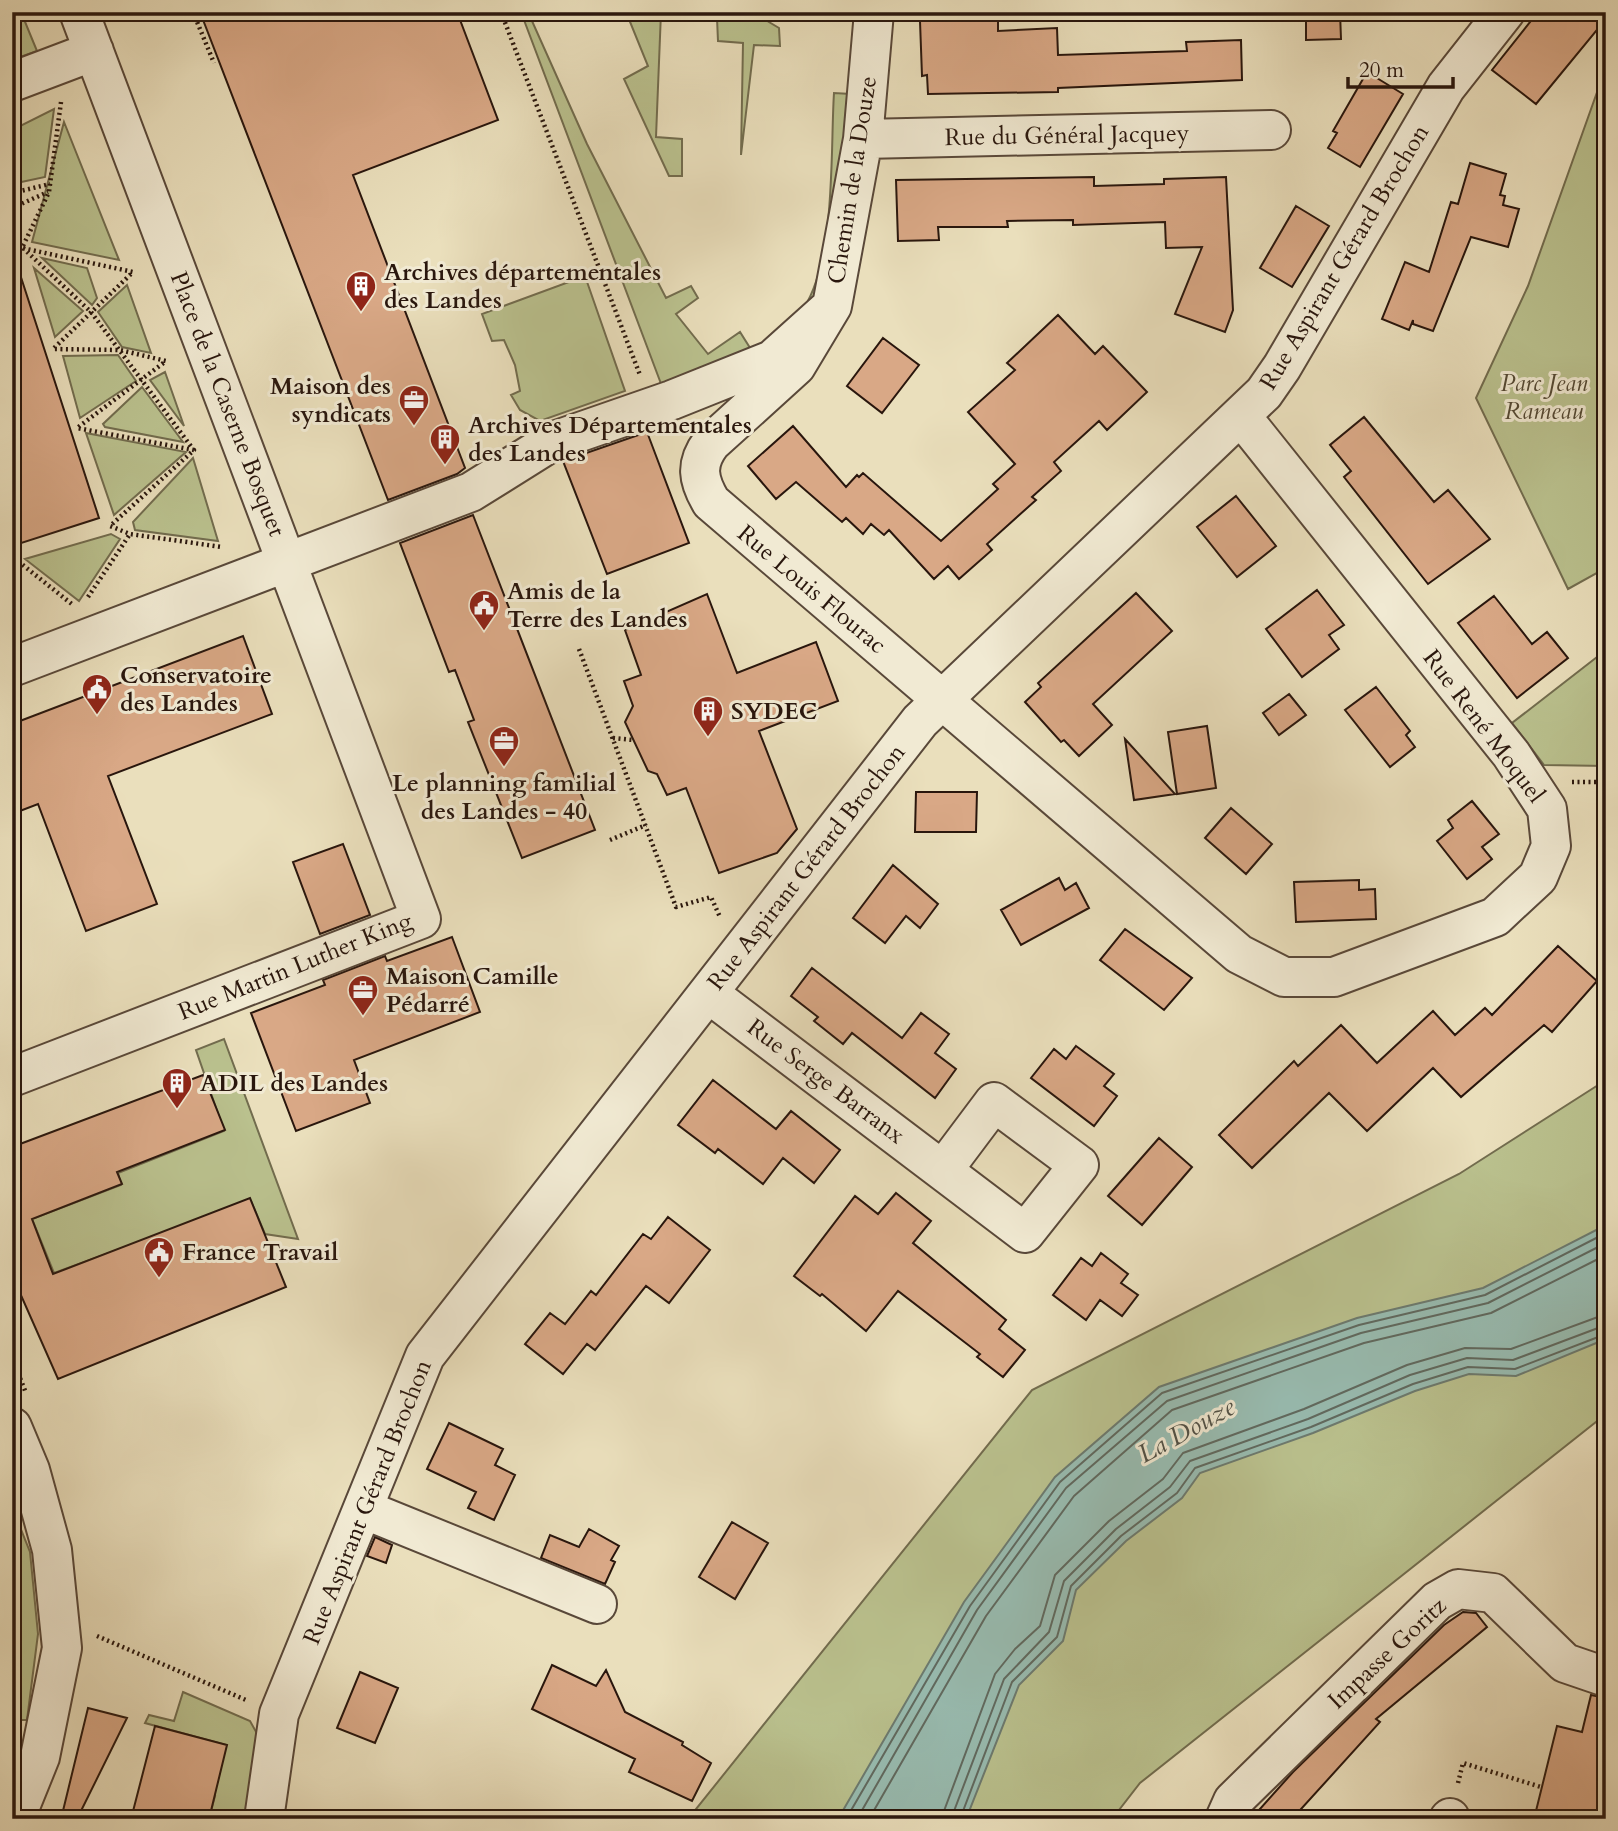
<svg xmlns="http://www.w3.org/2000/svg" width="1618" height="1831" viewBox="0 0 1618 1831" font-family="Cardo,serif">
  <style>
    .green { fill: #bac18e; stroke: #726c4e; stroke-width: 2 }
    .water { fill: #98bcb1; stroke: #6c7a6f; stroke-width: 2 }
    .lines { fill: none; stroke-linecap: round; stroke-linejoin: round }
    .shore { stroke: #60695f; stroke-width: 2 }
    .building { fill: #d9a886; stroke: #29160d; stroke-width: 2 }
    .street-casing { stroke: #594839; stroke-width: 42 }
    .path { stroke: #29160d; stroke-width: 4.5; stroke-dasharray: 2 3.5; stroke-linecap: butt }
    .street { stroke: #f1ead3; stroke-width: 38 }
    .labels { text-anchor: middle; stroke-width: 6; stroke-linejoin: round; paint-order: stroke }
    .street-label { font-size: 24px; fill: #29160d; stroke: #f1ead3 }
    .poi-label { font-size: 24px; font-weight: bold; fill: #29160d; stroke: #f1ead3; text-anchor: start }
    .park-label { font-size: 24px; font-style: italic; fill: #544934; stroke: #f1ead3 }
    .water-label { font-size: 26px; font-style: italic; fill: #505046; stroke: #f1ead3 }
  </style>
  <rect width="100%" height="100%" fill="#eadfbc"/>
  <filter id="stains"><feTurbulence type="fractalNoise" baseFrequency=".00286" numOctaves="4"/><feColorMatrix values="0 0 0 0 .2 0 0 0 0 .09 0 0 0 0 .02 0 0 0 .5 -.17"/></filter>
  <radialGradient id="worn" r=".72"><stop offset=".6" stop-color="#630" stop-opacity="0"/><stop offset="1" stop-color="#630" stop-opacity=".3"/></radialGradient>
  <path class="green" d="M12,12H21L37,51L12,60Z
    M521,12H528L587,144L666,298L691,286L698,298L676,314L708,354L740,332L752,351C767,340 788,329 799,315C837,267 830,154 834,93L851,94L822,294L775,349L663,389Z
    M626,12H661L656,137L682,139V176H669L624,79L648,66Z
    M729,12H752L779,28L780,46L754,45L741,155L743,43L718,41L717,18Z
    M1606,67V568L1568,589L1476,398L1528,286Z
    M54,109L45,177L12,184V130Z
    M64,122L119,260L32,242Z
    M42,258L87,268L97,298L92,305Z
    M34,268L83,311L55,337Z
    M585,276L625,391L540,421L520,410L511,395L520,391L515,365L504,340L492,341L482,314Z
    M127,285L151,353L122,347L98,312Z
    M118,355L136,381L80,418L63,356Z
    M165,372L184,426L150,380Z
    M142,387L183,442L105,427L103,424Z
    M86,433L186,452L114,515Z
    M193,458L218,541L135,530L133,522Z
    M111,534L120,539L79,601L25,559Z
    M1606,650V766L1544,765L1512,723Z
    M224,1039L298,1239L265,1234L251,1201L54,1273L32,1219L121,1185L118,1173L224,1131L196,1050Z
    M1606,1080V1414L1140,1783L1112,1819H688L1032,1390L1459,1174Z
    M12,1507L30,1552L38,1634L27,1720H12Z
    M183,1692L250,1721L260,1739L249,1819H209L215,1796L203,1792L221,1765L226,1745L145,1723L149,1715L174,1721Z"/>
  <path class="water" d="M1606,1225V1339L1516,1376L1469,1374L1415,1391L1313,1433L1200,1473L1182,1498L1126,1541L1076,1590L1063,1641L1019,1685L966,1819H838L964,1602L1055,1477L1159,1387L1357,1318L1483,1288Z"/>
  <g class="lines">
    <path class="shore" d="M846,1819L970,1606L1060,1482L1162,1393L1359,1325L1485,1295L1606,1233
      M857,1819L977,1610L1066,1488L1167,1401L1361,1333L1488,1303L1606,1243
      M869,1819L986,1616L1074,1496L1172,1410L1364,1343L1491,1313L1606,1255
      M941,1819L995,1674L1015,1649L1040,1626L1055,1575L1109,1521L1163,1479L1183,1453L1304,1409L1407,1365L1465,1348L1511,1349L1606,1314
      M951,1819L1004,1679L1049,1632L1064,1581L1116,1529L1170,1487L1190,1461L1308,1419L1410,1375L1467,1358L1513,1360L1606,1325
      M960,1819L1012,1682L1057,1637L1071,1586L1121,1536L1177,1493L1195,1468L1311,1427L1413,1384L1468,1367L1515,1369L1606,1334"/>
  </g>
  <path class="building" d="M200,12H457L498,120L353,175L465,468L457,474L388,500Z
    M940,12H998V31L1057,28L1058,55L1187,51L1186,42L1241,40L1242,80L1058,88V92L928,94L927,75L922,76L920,21H940Z
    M1306,12H1340L1341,39L1306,40Z
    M1538,12H1606V19L1536,104L1492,70Z
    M1367,72L1403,94L1360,167L1328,148L1337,133L1333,131Z
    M1470,163L1506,174L1500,195L1505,196L1503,205L1519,209L1508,247L1471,237L1433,331L1413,324V320L1409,330L1382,319L1405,262L1429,272L1451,202L1458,204Z
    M1094,177V186L1164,184V179L1226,177L1233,310L1225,332L1175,314L1202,247L1166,248L1165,222L1073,225V220L1007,221L1008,227H938L939,240L898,241L896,180Z
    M1296,206L1329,226L1292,287L1260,268Z
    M18,268L99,518L12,546V269Z
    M1058,315L1095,354L1103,346L1147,392L1107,430L1099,421L1054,462L1061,471L1032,497L1036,500L987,544L992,550L959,579L948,566L934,579L889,530L884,535L871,524L863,534L846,518L842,522L796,482L776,499L748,466L793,426L846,487L857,475L859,477L863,473L941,541L998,489L993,484L1015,464L968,412L1015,370L1007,363Z
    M883,338L919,365L882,413L847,386Z
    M1364,417L1434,502L1448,490L1490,539L1428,584L1344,477L1351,471L1330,445Z
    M647,432L689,543L607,574L563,461Z
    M1236,496L1276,546L1237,577L1197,527Z
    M473,515L595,830L522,858L468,722L474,720L455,670L449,672L400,543Z
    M1317,590L1344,625L1329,635L1339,649L1302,677L1266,629Z
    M1136,593L1172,631L1093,704L1112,725L1079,756L1064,740L1061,742L1025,702L1041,687L1038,683Z
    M707,594L737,673L816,642L838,701L759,731L797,829L777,853L719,873L686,788L667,795L657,774L648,771L625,722L633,706L624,681L641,675L625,630Z
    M1494,596L1532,644L1547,632L1568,658L1517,698L1458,623Z
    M243,636L272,714L108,776L157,904L86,931L38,804L12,814V724Z
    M1376,687L1410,731L1406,735L1415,747L1390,767L1345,710Z
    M1289,694L1306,715L1279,735L1263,713Z
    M1207,726L1216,788L1177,794L1168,732Z
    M1125,739L1175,794L1134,800Z
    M916,792H977L976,832H915Z
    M1472,801L1499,834L1482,847L1492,859L1467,879L1437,841L1453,828L1448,820Z
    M1231,808L1272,844L1246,874L1205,838Z
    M343,844L370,915L320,934L293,862Z
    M893,865L938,904L920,928L906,916L885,943L853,918Z
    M1059,878L1065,890L1076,883L1089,908L1021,945L1001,910Z
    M1359,880V890L1375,889L1376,919L1296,922L1294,882Z
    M1125,929L1192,978L1164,1010L1100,960Z
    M452,937L480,1012L354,1060L370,1103L296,1131L251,1013L325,985L323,980L385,956L387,961Z
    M1558,946L1597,981L1552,1032L1544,1025L1461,1097L1433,1068L1367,1131L1329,1093L1252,1168L1219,1135L1294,1061L1298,1066L1341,1025L1377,1063L1433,1011L1455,1035L1485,1008L1492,1015Z
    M812,968L902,1038L921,1013L949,1034L935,1053L956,1069L935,1098L852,1033L843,1044L814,1021L818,1017L791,996Z
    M1076,1046L1114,1074L1104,1086L1117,1096L1094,1126L1031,1078L1054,1049L1066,1059Z
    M203,1075L225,1130L117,1172L122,1184L32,1219L53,1274L250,1198L286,1287L58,1379L12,1275V1147Z
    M713,1080L776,1129L791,1111L840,1150L814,1183L783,1158L763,1184L718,1149L715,1153L678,1125Z
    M1159,1138L1192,1167L1142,1225L1108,1196Z
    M896,1193L931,1221L913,1243L1006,1320L999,1329L1025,1350L1003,1377L977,1357L980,1354L898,1291L866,1331L822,1294L820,1296L794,1276L855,1196L878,1214Z
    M668,1217L710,1250L669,1303L646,1286L595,1350L587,1344L563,1374L525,1344L550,1313L565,1324L591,1291L596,1295L643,1234L651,1239Z
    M1101,1253L1128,1274L1121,1283L1138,1295L1122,1316L1100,1300L1086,1320L1053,1295L1081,1258L1092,1266Z
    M449,1423L503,1449L495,1465L515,1475L494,1520L468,1508L476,1492L427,1469Z
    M732,1522L768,1543L735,1599L699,1577Z
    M589,1529L619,1546L611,1560L615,1562L605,1584L541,1558L550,1535L579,1547Z
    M375,1537L392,1545L386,1563L367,1556Z
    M1463,1612L1476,1613L1487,1627L1376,1719L1380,1722L1292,1819H1251L1293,1772L1444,1625Z
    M552,1665L596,1686L606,1670L625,1712L683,1742L682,1745L711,1763L692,1801L629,1772L635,1759L532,1709Z
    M360,1672L398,1688L375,1743L337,1728Z
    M1591,1695L1606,1698V1819H1534L1557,1726L1582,1732Z
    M88,1708L127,1718L77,1819H61Z
    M155,1726L227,1745L209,1819H131Z"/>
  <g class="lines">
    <g class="street-casing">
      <path id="street" d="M12,82L94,51
        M863,139L1271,130
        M832,306L796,366L711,443C695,464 698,480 711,502L1239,954L1284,977H1334L1495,917L1538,877L1551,846L1547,809L1511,754L1241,416
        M12,667L471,492L551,442L672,400L772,360L832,306L863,139L874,12
        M708,993L1025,1233L1079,1165L994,1102L943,1170
        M12,1077L421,919L79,12
        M12,1427L30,1470L52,1550L62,1648L40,1757L15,1819
        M363,1509L597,1604
        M264,1819L279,1714L425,1356L920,721L1264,393L1282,367L1446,87L1505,12
        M1225,1819L1233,1801L1437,1601L1458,1589L1493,1593L1565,1663L1606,1677
        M1449,1819L1450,1818"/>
    </g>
    <path class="path" d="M193,12L214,63
      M501,12L640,375
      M61,102L49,192L22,248L133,272L53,349L120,350L166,361L77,428L194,450L110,526L130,534L222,547
      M12,193L50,184
      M12,208L48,192
      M23,248L91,312L193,449
      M14,558L73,605
      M88,597L130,534
      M579,649L676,907L711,897L720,917
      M613,738L633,740
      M1572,782H1606
      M610,840L646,825
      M12,1358L26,1393
      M97,1636L246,1700
      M1458,1783L1463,1763L1541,1787"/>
    <use href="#street" class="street"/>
  </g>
  <defs>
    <g id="building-pin" transform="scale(1.575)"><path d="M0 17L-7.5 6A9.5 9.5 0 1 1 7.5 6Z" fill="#8f2418" stroke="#f1ead3"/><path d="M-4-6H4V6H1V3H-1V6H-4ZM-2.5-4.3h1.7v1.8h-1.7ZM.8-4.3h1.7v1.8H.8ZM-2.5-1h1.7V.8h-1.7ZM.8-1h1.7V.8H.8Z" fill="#fff"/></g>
    <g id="office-pin" transform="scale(1.575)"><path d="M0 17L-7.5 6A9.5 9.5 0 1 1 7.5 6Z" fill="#8f2418" stroke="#f1ead3"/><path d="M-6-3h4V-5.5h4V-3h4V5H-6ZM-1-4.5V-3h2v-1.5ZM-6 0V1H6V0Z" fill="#fff"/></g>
    <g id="civic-pin" transform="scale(1.575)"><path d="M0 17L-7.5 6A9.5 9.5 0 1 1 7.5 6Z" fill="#8f2418" stroke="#f1ead3"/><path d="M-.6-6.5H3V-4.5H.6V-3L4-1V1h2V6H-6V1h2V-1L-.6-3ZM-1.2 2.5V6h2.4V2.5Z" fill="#fff"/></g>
  </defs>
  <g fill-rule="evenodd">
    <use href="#building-pin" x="361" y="286"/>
    <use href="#office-pin" x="414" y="400"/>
    <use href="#building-pin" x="445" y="439"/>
    <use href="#civic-pin" x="484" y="605"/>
    <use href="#civic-pin" x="97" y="689"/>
    <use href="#building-pin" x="708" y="711"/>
    <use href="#office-pin" x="504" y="741"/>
    <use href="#office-pin" x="363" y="990"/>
    <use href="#building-pin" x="177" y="1083"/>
    <use href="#civic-pin" x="159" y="1252"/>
  </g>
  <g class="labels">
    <g class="street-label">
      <text transform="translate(1067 135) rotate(-1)" y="8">Rue du Général Jacquey</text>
      <text transform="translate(852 180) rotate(-81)" y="8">Chemin de la Douze</text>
      <text transform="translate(1344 257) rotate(-59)" y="8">Rue Aspirant Gérard Brochon</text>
      <text transform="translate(228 404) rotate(69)" y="8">Place de la Caserne Bosquet</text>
      <text transform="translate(812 589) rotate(40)" y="8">Rue Louis Flourac</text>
      <text transform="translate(1484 726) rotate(53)" y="8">Rue René Moquel</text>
      <text transform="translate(806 867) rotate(-52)" y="8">Rue Aspirant Gérard Brochon</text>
      <text transform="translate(295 966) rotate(-22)" y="8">Rue Martin Luther King</text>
      <text transform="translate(826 1081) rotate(37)" y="8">Rue Serge Barranx</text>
      <text transform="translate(367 1502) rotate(-68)" y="8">Rue Aspirant Gérard Brochon</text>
      <text transform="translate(1387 1653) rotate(-43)" y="8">Impasse Goritz</text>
    </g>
    <g class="poi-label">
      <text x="384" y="280">Archives départementales<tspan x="384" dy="28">des Landes</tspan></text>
      <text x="391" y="394" text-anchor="end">Maison des<tspan x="391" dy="28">syndicats</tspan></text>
      <text x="468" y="433">Archives Départementales<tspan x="468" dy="28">des Landes</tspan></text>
      <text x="507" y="599">Amis de la<tspan x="507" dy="28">Terre des Landes</tspan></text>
      <text x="120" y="683">Conservatoire<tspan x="120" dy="28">des Landes</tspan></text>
      <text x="731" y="719">SYDEC</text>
      <text x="504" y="791" text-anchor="middle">Le planning familial<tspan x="504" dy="28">des Landes - 40</tspan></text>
      <text x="386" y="984">Maison Camille<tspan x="386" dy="28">Pédarré</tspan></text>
      <text x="200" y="1091">ADIL des Landes</text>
      <text x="182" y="1260">France Travail</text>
    </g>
    <g class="park-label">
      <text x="1544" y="391">Parc Jean<tspan x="1544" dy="28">Rameau</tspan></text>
    </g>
    <g class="water-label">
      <text transform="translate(1186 1430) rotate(-29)" y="9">La Douze</text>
    </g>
  </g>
  <rect width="1618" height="1831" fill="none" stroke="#eadfbc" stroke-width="42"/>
  <rect x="14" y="14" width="1590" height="1803" fill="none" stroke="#29160d" stroke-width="3.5"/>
  <rect x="21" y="21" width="1576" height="1789" fill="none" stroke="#29160d" stroke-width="2"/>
  <path d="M1348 77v10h105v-10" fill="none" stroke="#29160d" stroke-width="3.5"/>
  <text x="1359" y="77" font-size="21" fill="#29160d" stroke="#f1ead3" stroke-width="5" paint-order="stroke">20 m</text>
  <rect width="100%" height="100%" filter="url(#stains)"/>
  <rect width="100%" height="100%" fill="url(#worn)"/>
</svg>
